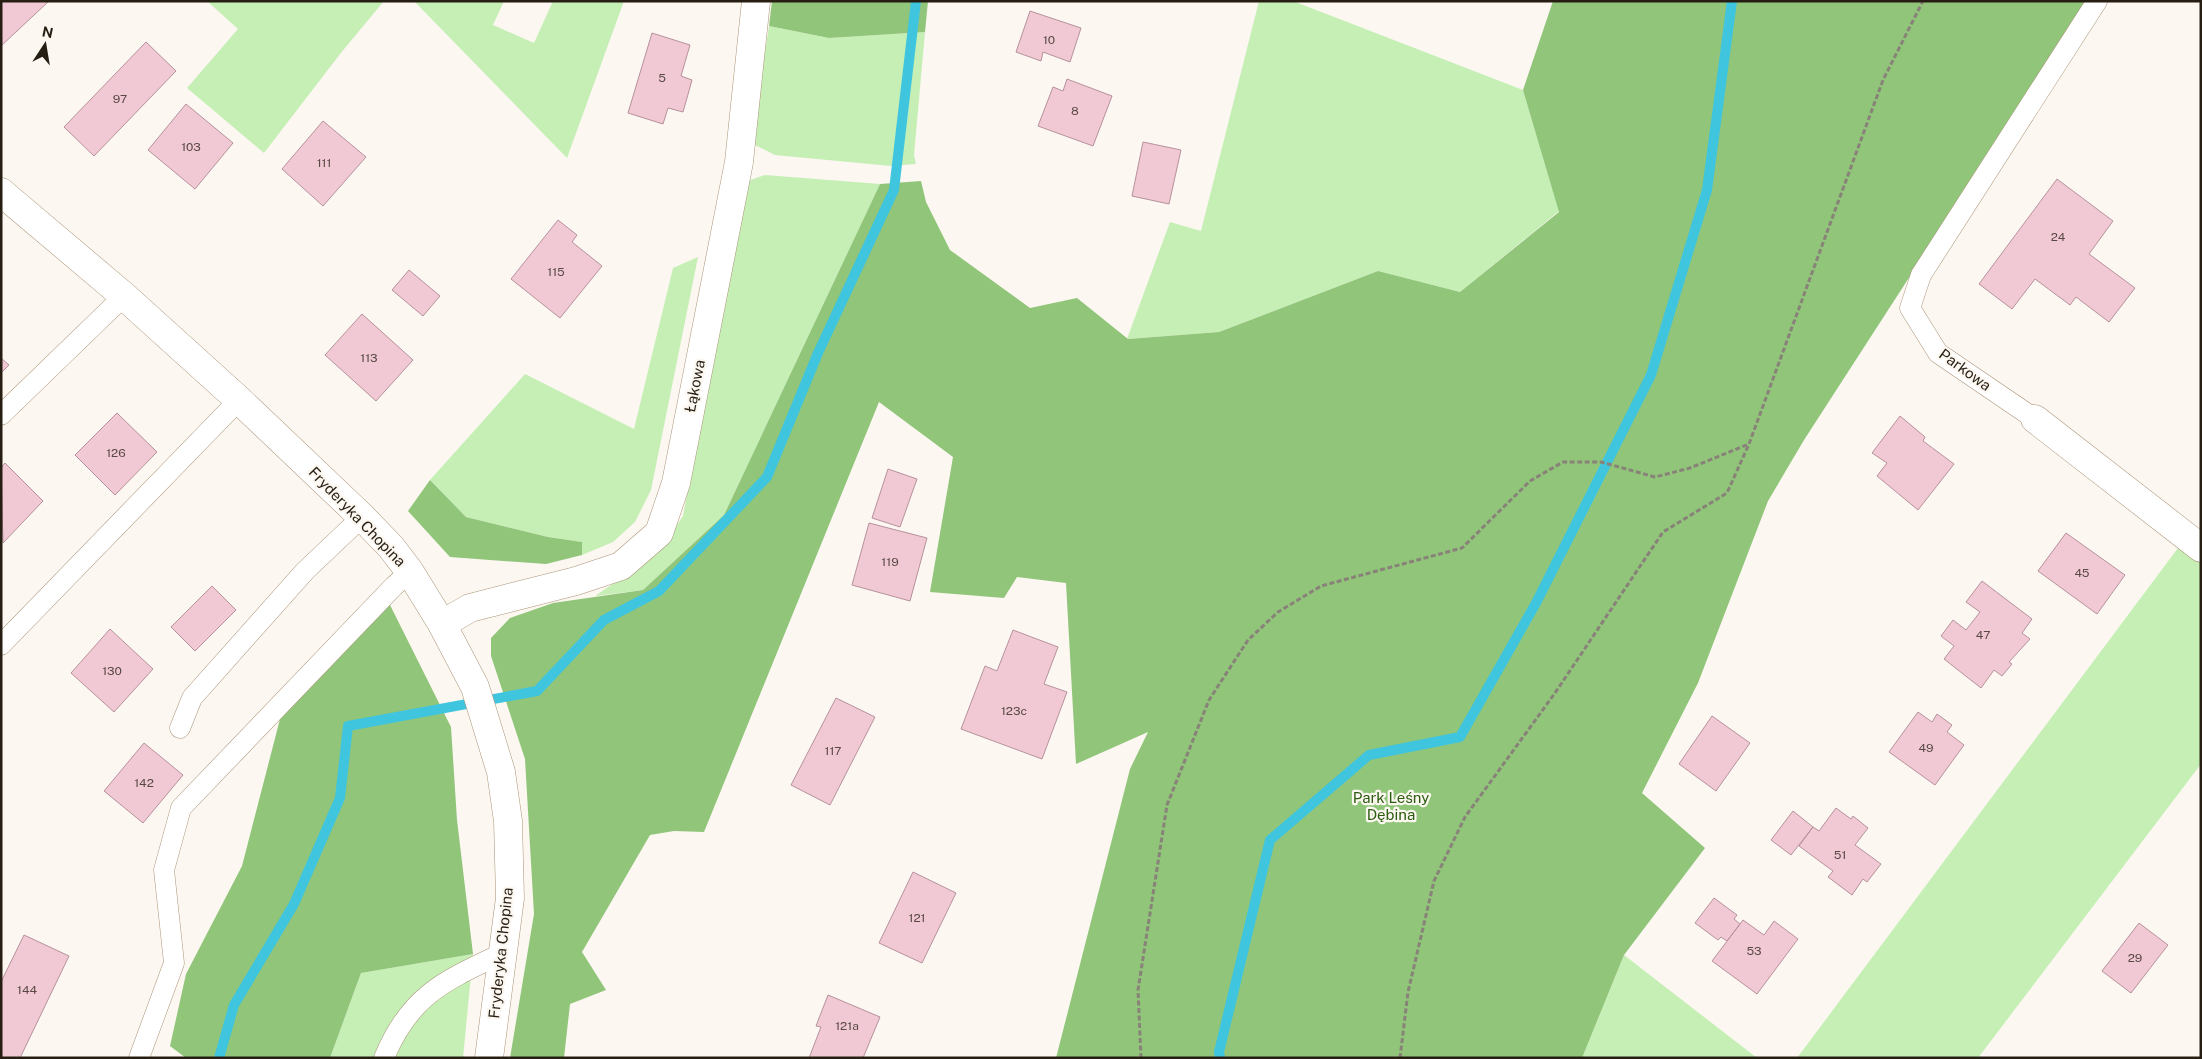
<svg xmlns="http://www.w3.org/2000/svg" width="2202" height="1059" viewBox="0 0 2202 1059" font-family="'Public Sans',sans-serif">
  <style>
    .green { fill: #c5efb5 }
    .forest { fill: #90c57a }
    .lines { fill: none; stroke-linecap: round; stroke-linejoin: round }
    .stream { stroke: #40c5df; stroke-width: 10 }
    .building { fill: #f1c9d5; stroke: #b6919d }
    .service-casing { stroke: #ab9478; stroke-width: 21 }
    .minor-casing { stroke: #ab9478; stroke-width: 29 }
    .tertiary-casing { stroke: #ab9478; stroke-width: 29 }
    .path { stroke: #888279; stroke-width: 3; stroke-dasharray: 5 2.5; stroke-linecap: butt }
    .service { stroke: #fff; stroke-width: 20 }
    .minor { stroke: #fff; stroke-width: 28 }
    .tertiary { stroke: #fff; stroke-width: 28 }
    .labels { text-anchor: middle; stroke-width: 4.5; stroke-linejoin: round; paint-order: stroke }
    .number-label { font-size: 12px; fill: #594944 }
    .street-label { font-size: 15px; fill: #261e13; stroke: #fcf7f1 }
    .park-label { font-size: 15px; fill: #2b5c0f; stroke: #fcf7f1 }
  </style>
  <rect width="100%" height="100%" fill="#fcf7f1"/>
  <path class="green" d="M207,1H384L340,54L264,153L187,88L238,29Z
    M414,1H504L493,25L534,43L553,1H624L567,158Z
    M1259,1H1293L1523,90L1559,211L1460,292L1378,271L1219,332L1127,339L1170,222L1201,231Z
    M769,26L829,38L925,32L914,155L916,164L891,166L775,155L751,143Z
    M765,175L880,184L724,515L643,590L595,596L658,553L683,516L745,182Z
    M698,257L651,490L635,522L613,542L582,555V542L548,537L466,517L430,480L525,374L634,429L673,268Z
    M2181,544L2201,561V764L1978,1058H1797Z
    M473,954L463,1058H330L361,973Z
    M1624,955L1757,1058H1582Z"/>
  <path class="forest" d="M772,1H928L925,32L829,38L769,26Z
    M1553,1H2088L1804,440L1768,501L1698,683L1642,793L1705,848L1624,955L1582,1058H1056L1130,769L1148,732L1076,764L1066,583L1017,577L1004,598L930,592L953,457L879,402L704,832L674,831L650,835L582,952L606,990L570,1004L564,1058H510L534,914L525,759L491,656V638L510,618L553,603L643,590L724,515L880,184L921,181L926,202L950,250L1030,308L1077,298L1128,339L1219,332L1378,271L1460,292L1559,212L1523,90Z
    M430,480L466,517L548,537L582,542V555L546,564L450,557L408,511Z
    M388,601L451,727L457,820L473,954L361,973L330,1058H186L170,1046L186,974L242,866L280,719Z"/>
  <g class="lines">
    <path class="stream" d="M219,1058L234,1005L294,904L340,798L348,726L537,691L604,620L659,591L767,477L818,353L894,190L916,1
      M1220,1058L1219,1052L1270,840L1369,755L1460,737L1536,603L1651,375L1707,190L1732,1"/>
  </g>
  <path class="building" d="M1,1H49L1,46Z
    M1030,11L1081,28L1070,62L1043,52L1041,61L1016,52Z
    M652,33L690,45L681,76L692,80L683,112L668,108L663,124L628,113Z
    M146,42L176,71L94,156L64,127Z
    M1067,79L1112,96L1093,146L1038,126L1053,87L1063,91Z
    M186,104L233,143L195,189L148,150Z
    M323,121L366,157L323,206L282,169Z
    M1143,142L1181,150L1169,204L1132,196Z
    M2057,179L2113,221L2089,254L2135,288L2109,322L2076,297L2070,305L2035,279L2012,309L1979,284Z
    M558,220L577,235L572,242L602,266L560,318L511,279Z
    M409,270L440,296L423,316L392,290Z
    M362,314L413,360L376,401L325,355Z
    M1,358L9,365L1,373Z
    M117,413L157,452L115,495L75,455Z
    M1900,416L1925,437L1923,441L1954,464L1918,510L1877,476L1887,463L1872,453Z
    M5,463L43,501L3,543L1,468Z
    M888,469L917,479L900,527L872,518Z
    M869,523L927,538L910,601L852,585Z
    M2066,533L2125,575L2097,614L2038,571Z
    M1982,581L2032,619L2022,633L2030,639L2009,662L2012,664L2002,676L1994,670L1981,688L1944,659L1954,646L1941,636L1953,620L1966,630L1980,612L1966,602Z
    M212,586L236,610L195,651L171,627Z
    M110,629L153,669L114,712L71,673Z
    M1013,630L1058,647L1044,684L1067,692L1042,759L961,729L985,666L997,671Z
    M836,698L875,717L830,805L791,785Z
    M1918,712L1932,722L1937,714L1952,725L1947,732L1964,745L1935,785L1889,752Z
    M1712,716L1750,743L1716,791L1679,764Z
    M144,743L183,775L143,823L104,791Z
    M1836,808L1851,819L1853,816L1868,828L1855,845L1881,864L1867,882L1863,879L1852,895L1828,877L1833,871L1799,846L1813,827L1819,831Z
    M1793,811L1813,827L1791,855L1771,840Z
    M913,872L956,893L922,963L879,943Z
    M1714,898L1737,915L1734,919L1740,924L1727,941L1721,937L1718,940L1695,923Z
    M1743,920L1764,935L1774,921L1798,939L1757,994L1712,961Z
    M2139,923L2168,945L2131,993L2102,971Z
    M24,935L69,956L20,1058H1V982Z
    M828,995L880,1017L863,1058H809L821,1027L816,1026Z"/>
  <g class="lines">
    <g class="service-casing">
      <path id="service" d="M1,415L124,296
        M2035,419L1938,353L1910,308L1921,275L2097,1
        M1,645L239,400
        M180,728L192,698L305,571L362,517
        M139,1058L174,963L164,870L181,808L394,586L410,572
        M384,1058C410,995 444,981 503,953"/>
    </g>
    <g class="minor-casing">
      <path id="minor" d="M2035,419L2201,548
        M442,624L470,608L576,581L621,566L659,533L676,483L739,162L756,1"/>
    </g>
    <g class="tertiary-casing">
      <path id="tertiary" d="M1,192L124,296L239,400L362,517L391,547L410,572L442,624L475,687L501,772L508,821L510,898L489,1058"/>
    </g>
    <path class="path" d="M1141,1058L1138,990L1167,805L1209,700L1248,640L1278,612L1321,586L1462,548L1530,481L1563,462H1601L1655,477L1690,468L1749,444
      M1400,1058L1408,992L1434,881L1465,817L1555,693L1663,532L1727,493L1749,444L1883,80L1923,1"/>
    <use href="#service" class="service"/>
    <use href="#minor" class="minor"/>
    <use href="#tertiary" class="tertiary"/>
  </g>
  <g class="labels">
    <g class="number-label">
      <text x="1049" y="44">10</text>
      <text x="662" y="82">5</text>
      <text x="120" y="103">97</text>
      <text x="1075" y="115">8</text>
      <text x="191" y="151">103</text>
      <text x="324" y="167">111</text>
      <text x="2058" y="241">24</text>
      <text x="556" y="276">115</text>
      <text x="369" y="362">113</text>
      <text x="116" y="457">126</text>
      <text x="890" y="566">119</text>
      <text x="2082" y="577">45</text>
      <text x="1983" y="639">47</text>
      <text x="112" y="675">130</text>
      <text x="1014" y="715">123c</text>
      <text x="1926" y="752">49</text>
      <text x="833" y="755">117</text>
      <text x="144" y="787">142</text>
      <text x="1840" y="859">51</text>
      <text x="917" y="922">121</text>
      <text x="1754" y="955">53</text>
      <text x="2135" y="962">29</text>
      <text x="27" y="994">144</text>
      <text x="847" y="1030">121a</text>
    </g>
    <g class="street-label">
      <text transform="translate(1965 370) rotate(36)" y="5">Parkowa</text>
      <text transform="translate(695 386) rotate(-79)" y="5">Łąkowa</text>
      <text transform="translate(357 517) rotate(46)" y="5">Fryderyka Chopina</text>
      <text transform="translate(501 953) rotate(-84)" y="5">Fryderyka Chopina</text>
    </g>
    <g class="park-label">
      <text x="1391" y="803">Park Leśny<tspan x="1391" dy="17">Dębina</tspan></text>
    </g>
  </g>
  <rect width="2202" height="1059" fill="none" stroke="#261e13" stroke-width="5"/>
  <g transform="translate(45 45) rotate(12)" stroke="#fcf7f1" stroke-width="4" paint-order="stroke">
  <path d="M0-4L9 19L0 12L-9 19Z" fill="#261e13"/>
  <text y="-8" font-size="14" font-weight="bold" text-anchor="middle" fill="#261e13">N</text>
  </g>
</svg>
